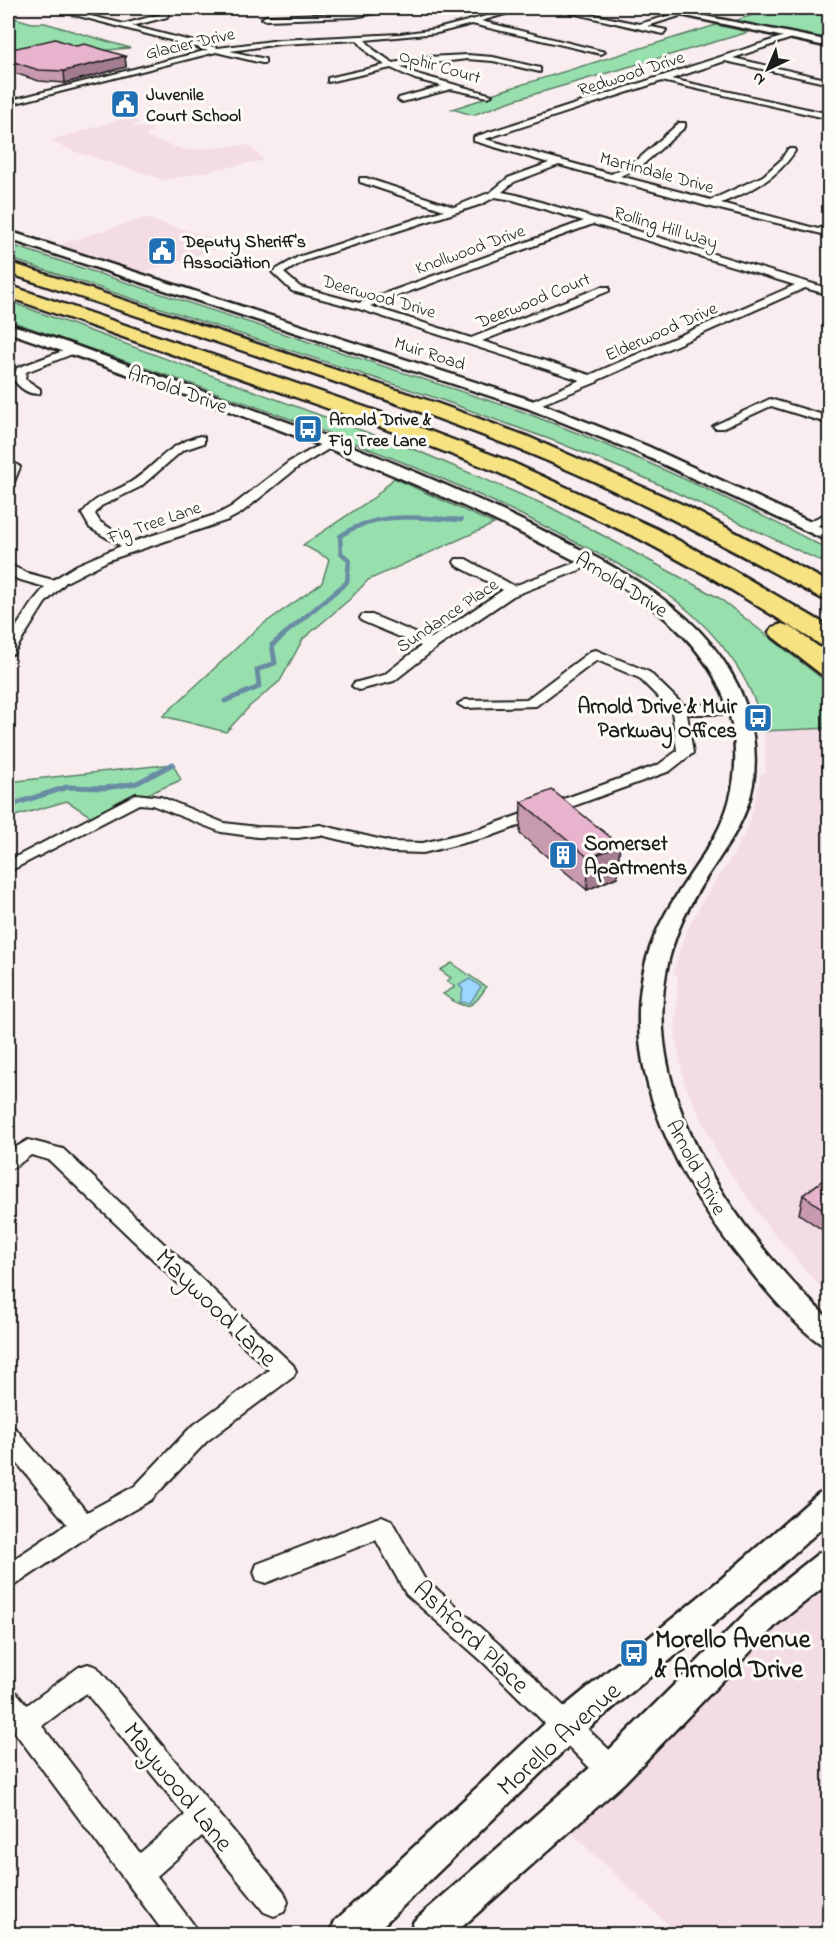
<svg xmlns="http://www.w3.org/2000/svg" width="837" height="1942" viewBox="0 0 837 1942" font-family="'Indie Flower',sans-serif">
  <style>
    .built { fill: #f4dce5 }
    .green { fill: #97e0ae; stroke: #5a7e65; stroke-width: 1.5 }
    .water { fill: #9cd7fd; stroke: #698ca3; stroke-width: 1.5 }
    .lines { fill: none; stroke-linecap: round; stroke-linejoin: round }
    .stream-far1 { stroke: #698ca3; stroke-width: 4.5 }
    .stream { stroke: #698ca3; stroke-width: 5 }
    .minor-casing { stroke: #1c1c1c; stroke-width: 4 }
    .tertiary-casing { stroke: #1c1c1c; stroke-width: 5 }
    .motorway-casing { stroke: #1c1c1c; stroke-width: 5 }
    .minor { fill: #fdfcf7; fill-rule: evenodd }
    .tertiary { fill: #fdfcf7; fill-rule: evenodd }
    .motorway { fill: #f6e281; fill-rule: evenodd }
    .wall { fill: #c89ab0; stroke: #1c1c1c; stroke-width: 1.5 }
    .shaded-wall { fill: #a27d90; stroke: #1c1c1c; stroke-width: 1.5 }
    .building { fill: #e8b3cd; stroke: #1c1c1c; stroke-width: 1.5 }
    .labels { text-anchor: middle; stroke-width: 6; stroke-linejoin: round; paint-order: stroke }
    .far-street-label { font-size: 18px; fill: #1c1c1c; stroke: #fdfcf7 }
    .far-poi-label { font-size: 18px; font-weight: bold; fill: #1c1c1c; stroke: #fdfcf7; text-anchor: start }
    .street-label { font-size: 21px; fill: #1c1c1c; stroke: #fdfcf7 }
    .poi-label { font-size: 21px; font-weight: bold; fill: #1c1c1c; stroke: #fdfcf7; text-anchor: end }
    .near-street-label { font-size: 26px; fill: #1c1c1c; stroke: #fdfcf7 }
    .near-poi-label { font-size: 26px; font-weight: bold; fill: #1c1c1c; stroke: #fdfcf7; text-anchor: start }
  </style>
  <rect width="100%" height="100%" fill="#f9edef"/>
  <filter id="ink" filterUnits="userSpaceOnUse"><feTurbulence type="fractalNoise" baseFrequency=".0167" numOctaves="2"/><feDisplacementMap in="SourceGraphic" scale="12" xChannelSelector="R" yChannelSelector="G"/><feConvolveMatrix kernelMatrix="1 2 1 2 8 2 1 2 1" color-interpolation-filters="sRGB"/></filter>
  <g filter="url(#ink)">
    <path class="built" d="M123,119L139,121L133,127L154,128L145,137L185,150L249,145L264,160L165,180L67,149L51,140Z
      M145,218L232,244L133,276L48,248Z
      M829,728V1297L766,1224L719,1156L684,1082L675,1035L678,975L673,974L685,934L703,900L729,862L749,825L761,774L766,772L764,731Z
      M829,1563V1934H678L558,1820Z"/>
    <path class="green" d="M729,8H829V41L734,21L756,14Z
      M8,16L32,23H45L130,48L8,59Z
      M716,25L749,32L514,100L473,115L452,109L480,100L488,95Z
      M8,244L521,411C627,451 729,497 829,550V565L645,478L557,442L439,399L8,258Z
      M8,301L418,451L550,507L719,598L829,684V728L764,731C753,679 719,635 678,602C639,572 592,551 548,528C376,441 189,385 8,320Z
      M394,478L494,524L368,580L350,599L303,639L280,681L250,706L226,732L163,716L259,627L322,583L329,559L303,545L376,496Z
      M173,764L181,780L136,799L96,820L67,801L8,818V782Z
      M452,963L486,987C472,1011 465,1010 443,994L455,987L447,981L451,978L440,970Z"/>
    <path class="water" d="M470,979L481,987L470,1003L460,1002L463,990L459,985Z"/>
    <g class="lines">
      <path class="stream-far1" d="M281,637L347,582L349,560L341,553L340,536C377,510 418,518 461,520"/>
      <path class="stream" d="M225,701L259,687L257,670L275,663L272,645L283,636
        M8,806L67,787L105,788L137,783L173,764"/>
      <g class="minor-casing">
        <path id="minor" d="M48,8H58L124,24L161,14L165,8H171L167,17L132,26L218,48L280,40L400,34L437,29L517,8H526L481,21L605,52L601,54L472,24L437,33L365,40L374,50L393,63L428,57L467,55L493,57L540,68V72L493,61L467,59L399,67L420,75L492,95L488,97L451,89L402,102L398,100L399,98L442,86L415,79L391,68L328,82V78L385,65L368,53L357,40L280,44L230,51L265,59V63H262L216,52L8,105V101L208,50Z
          M389,8H404L354,17L266,20L262,18L266,16L354,13Z
          M550,8H561L639,24L682,12L686,14L647,26L666,30L663,34Z
          M791,34L798,36L733,58L830,80V84L725,61L671,79L830,114V119L662,81L485,139L611,174L633,164L679,123H685V127L639,168L620,176L711,200L763,176L781,160L788,149H794L795,151C777,179 751,191 721,203L818,229L830,224V231L822,234L707,206L559,165L514,182L502,192L517,195L830,289V295L805,288L598,380L597,382L532,408L528,407V403L580,380L356,308L292,291L272,272L298,257L444,210L360,182V178H366L454,207L491,192L508,178L549,163L474,141V137ZM495,197L513,200L584,221L359,303L300,287L284,273L304,261L482,204ZM593,224L795,285L590,375L482,341L609,291V287H601L471,338L370,306Z
          M71,348L76,351L75,353L26,372L25,379L40,389V393C29,396 19,387 13,379L17,368Z
          M770,399L830,417V424L771,406L723,428H715L713,426Z
          M200,436L204,437V443L183,450L140,487L101,506L95,514L100,522L132,542L218,514L231,507L289,462L327,441H335L337,444L297,468L241,513L228,520L109,560L66,582L45,603L13,654L8,655V640L31,604L45,587L17,579L8,573V564L27,573L53,580L77,565L121,546L90,528L82,514C96,494 112,494 131,482C159,464 164,446 200,436Z
          M14,463L20,467L14,482L8,486V468Z
          M830,512V521L807,529L801,525Z
          M590,557L597,561L595,564L513,596L436,648L394,681L359,690L352,686L354,683L384,675L421,646L362,621L360,618L362,615H372L430,639L503,590L456,565L454,562L456,559H466L514,586Z
          M596,650L649,672L683,705L739,704L747,709L739,714H687L693,753L670,771L491,836L423,853L391,852L320,835L298,838L257,837L221,832L152,805L139,804L8,872V861L136,794L161,797L224,823L257,827L298,828L320,825L391,842L423,843L480,829L658,765L677,751L672,711L639,678L597,660L536,706L465,708L458,704L465,700L527,699L591,651Z
          M28,1140L63,1149L293,1365L296,1371L293,1377L207,1441L151,1500L93,1533L17,1584L8,1587V1563L67,1524L8,1452V1426L16,1429L87,1512L135,1486L191,1427L269,1370L49,1160L31,1155L15,1167L8,1169V1152Z
          M382,1516L391,1520L424,1578L501,1646L622,1762L626,1771L622,1780L612,1784L602,1780L483,1662L406,1594L376,1540L266,1583L257,1580L254,1572L257,1564Z
          M88,1664L97,1667L284,1892L288,1902L284,1912L274,1916L264,1912L202,1836L157,1876L193,1924L197,1934H165L8,1723V1690L17,1693L27,1705L79,1667ZM86,1693L185,1815L140,1853L42,1726Z"/>
      </g>
      <g class="tertiary-casing">
        <path id="tertiary" d="M649,8H664L830,41V47Z
          M8,231L537,402L647,446L830,531V542L637,452L527,408L8,239Z
          M8,324C65,340 120,363 176,382C295,424 414,467 527,523C582,550 640,577 686,618C720,649 747,690 753,736C764,815 723,844 690,905C609,1056 722,1218 830,1320V1348C803,1339 751,1272 732,1248C672,1168 618,1060 647,958C661,909 691,878 715,836C745,782 741,715 707,665C667,604 595,570 531,538C363,454 185,395 8,332Z
          M830,1489V1521L743,1599L578,1737L374,1934H330L335,1921L554,1715L721,1579L819,1493Z
          M830,1550V1582L777,1624L624,1783L454,1934H409L414,1921L600,1759L755,1604L819,1553Z"/>
      </g>
      <g class="motorway-casing">
        <path id="motorway" d="M8,262L436,403L526,436L686,506L830,583V600L821,598C719,543 617,487 508,445C344,381 174,329 8,273Z
          M8,285L382,413L511,462L657,529L731,569L830,627V647L821,645L714,579L640,539L495,471L367,422L8,297Z
          M782,624L791,627L830,655V676L821,674L773,637L769,632L773,627Z"/>
      </g>
      <use href="#minor" class="minor"/>
      <use href="#tertiary" class="tertiary"/>
      <use href="#motorway" class="motorway"/>
    </g>
    <path class="wall" d="M76,46L125,56L126,67L65,83L39,81L8,71V50Z
      M521,802L617,877L587,890L520,834Z
      M830,1175V1235L799,1214L803,1195Z"/>
    <path class="shaded-wall" d="M125,56L126,67L65,83L64,71Z
      M620,845L617,877L587,890L589,858Z"/>
    <path class="building" d="M55,39L76,46L85,44L125,56L64,71L38,70L8,60V50Z
      M552,790L620,845L589,858L521,802Z
      M830,1175V1214L803,1195Z"/>
  </g>
  <defs>
    <g id="civic-square" transform="scale(1.5)"><rect x="-9" y="-9" width="18" height="18" rx="4" fill="#1f6fb2" stroke="#fdfcf7"/><path d="M-.6-6.5H3V-4.5H.6V-3L4-1V1h2V6H-6V1h2V-1L-.6-3ZM-1.2 2.5V6h2.4V2.5Z" fill="#fff"/></g>
    <g id="bus-square" transform="scale(1.5)"><rect x="-9" y="-9" width="18" height="18" rx="4" fill="#1f6fb2" stroke="#fdfcf7"/><path d="M-5-6H5V4H4V6H2V4H-2V6H-4V4H-5ZM-3.5-4V0h7V-4ZM-3.5 1.2v1.5H-2V1.2ZM2 1.2v1.5H3.5V1.2Z" fill="#fff"/></g>
    <g id="building-square" transform="scale(1.5)"><rect x="-9" y="-9" width="18" height="18" rx="4" fill="#1f6fb2" stroke="#fdfcf7"/><path d="M-4-6H4V6H1V3H-1V6H-4ZM-2.5-4.3h1.7v1.8h-1.7ZM.8-4.3h1.7v1.8H.8ZM-2.5-1h1.7V.8h-1.7ZM.8-1h1.7V.8H.8Z" fill="#fff"/></g>
  </defs>
  <g fill-rule="evenodd">
    <use href="#civic-square" x="125" y="104"/>
    <use href="#civic-square" x="162" y="251"/>
    <use href="#bus-square" x="308" y="429"/>
    <use href="#bus-square" x="758" y="718"/>
    <use href="#building-square" x="563" y="855"/>
    <use href="#bus-square" x="634" y="1653"/>
  </g>
  <g class="labels">
    <g class="far-street-label">
      <text transform="translate(190 43) rotate(-13)" y="6">Glacier Drive</text>
      <text transform="translate(440 66) rotate(16)" y="6">Ophir Court</text>
      <text transform="translate(631 73) rotate(-18)" y="6">Redwood Drive</text>
      <text transform="translate(657 172) rotate(15)" y="6">Martindale Drive</text>
      <text transform="translate(666 227) rotate(17)" y="6">Rolling Hill Way</text>
      <text transform="translate(470 249) rotate(-20)" y="6">Knollwood Drive</text>
      <text transform="translate(379 296) rotate(16)" y="6">Deerwood Drive</text>
      <text transform="translate(533 300) rotate(-22)" y="6">Deerwood Court</text>
      <text transform="translate(661 331) rotate(-24)" y="6">Elderwood Drive</text>
      <text transform="translate(430 353) rotate(18)" y="6">Muir Road</text>
      <text transform="translate(154 522) rotate(-19)" y="6">Fig Tree Lane</text>
      <text transform="translate(447 615) rotate(-34)" y="6">Sundance Place</text>
    </g>
    <g class="far-poi-label">
      <text x="146" y="100">Juvenile<tspan x="146" dy="21">Court School</tspan></text>
      <text x="183" y="247">Deputy Sheriff's<tspan x="183" dy="21">Association</tspan></text>
      <text x="329" y="425">Arnold Drive &amp;<tspan x="329" dy="21">Fig Tree Lane</tspan></text>
    </g>
    <g class="street-label">
      <text transform="translate(178 389) rotate(20)" y="7">Arnold Drive</text>
      <text transform="translate(622 584) rotate(32)" y="7">Arnold Drive</text>
      <text transform="translate(697 1167) rotate(62)" y="7">Arnold Drive</text>
    </g>
    <g class="poi-label">
      <text x="737" y="713">Arnold Drive &amp; Muir<tspan x="737" dy="24">Parkway Offices</tspan></text>
      <text x="584" y="850" text-anchor="start">Somerset<tspan x="584" dy="24">Apartments</tspan></text>
    </g>
    <g class="near-street-label">
      <text transform="translate(217 1307) rotate(44)" y="9">Maywood Lane</text>
      <text transform="translate(472 1636) rotate(44)" y="9">Ashford Place</text>
      <text transform="translate(558 1738) rotate(-42)" y="9">Morello Avenue</text>
      <text transform="translate(179 1786) rotate(51)" y="9">Maywood Lane</text>
    </g>
    <g class="near-poi-label">
      <text x="655" y="1647">Morello Avenue<tspan x="655" dy="30">&amp; Arnold Drive</tspan></text>
    </g>
  </g>
  <rect width="837" height="1942" fill="none" stroke="#fdfcf7" stroke-width="30"/>
  <rect x="15" y="15" width="807" height="1912" fill="none" stroke="#1c1c1c" stroke-width="2" filter="url(#ink)"/>
  <g transform="translate(768 69) rotate(224)" stroke="#fdfcf7" stroke-width="4.5" paint-order="stroke">
  <path d="M0-4.5L10 22L0 15L-10 22Z" fill="#1c1c1c"/>
  <text y="-9" font-size="16" font-weight="bold" text-anchor="middle" fill="#1c1c1c">N</text>
  </g>
</svg>
